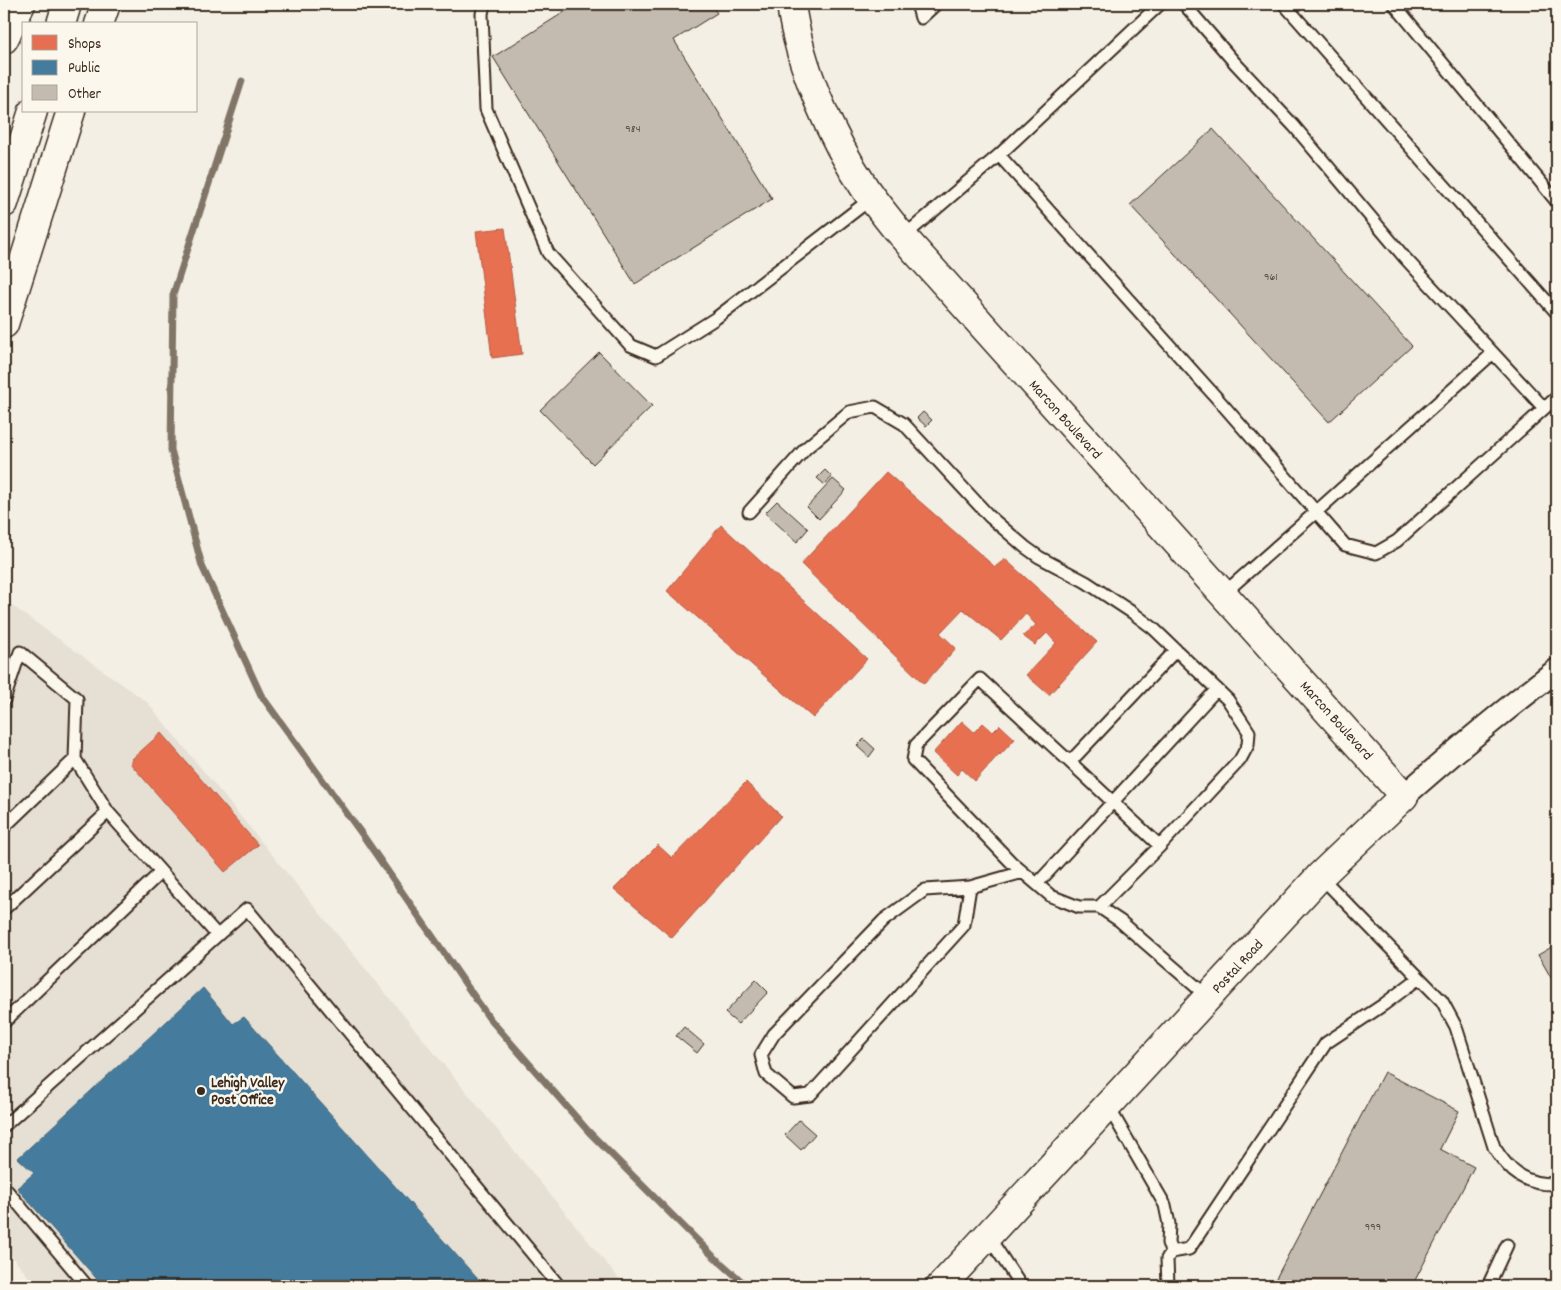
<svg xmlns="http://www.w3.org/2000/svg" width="1561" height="1290" viewBox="0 0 1561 1290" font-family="Dekko,sans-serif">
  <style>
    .built { fill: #e5dfd4 }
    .shops { fill: #e76f51; stroke: #b35a42 }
    .public { fill: #457b9d; stroke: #426377 }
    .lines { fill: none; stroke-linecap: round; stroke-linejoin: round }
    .stream { stroke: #817468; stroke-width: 7 }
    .building { fill: #c3bbb0; stroke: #3b2a1e }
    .lane-casing { stroke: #3b2a1e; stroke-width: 15 }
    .street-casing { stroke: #3b2a1e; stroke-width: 26 }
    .secondary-casing { stroke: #3b2a1e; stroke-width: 31 }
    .highway-casing { stroke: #3b2a1e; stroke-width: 31 }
    .lane { stroke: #fbf7ec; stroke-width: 11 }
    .street { stroke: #fbf7ec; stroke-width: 22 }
    .secondary { stroke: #fbf7ec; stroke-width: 28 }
    .highway { stroke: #fbf7ec; stroke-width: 28 }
    .poi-dot { fill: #3b2a1e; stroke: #fbf7ec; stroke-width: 2 }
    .labels { text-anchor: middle; stroke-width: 5; stroke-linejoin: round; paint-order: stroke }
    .number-label { font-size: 12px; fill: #5d4e42 }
    .street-label { font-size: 15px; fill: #3b2a1e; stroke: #fbf7ec }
    .poi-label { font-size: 15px; font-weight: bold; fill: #3b2a1e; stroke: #fbf7ec; text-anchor: start }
  </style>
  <rect width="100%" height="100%" fill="#f3efe4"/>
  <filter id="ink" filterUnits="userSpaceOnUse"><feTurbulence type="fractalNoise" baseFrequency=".02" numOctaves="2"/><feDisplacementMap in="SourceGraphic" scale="10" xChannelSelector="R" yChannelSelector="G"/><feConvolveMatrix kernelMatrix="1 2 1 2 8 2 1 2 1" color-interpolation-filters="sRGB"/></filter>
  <g filter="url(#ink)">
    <path class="built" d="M4,600L147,702L625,1286H36L4,1247Z"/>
    <path class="shops" d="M505,228L522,354L492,358L476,231Z
      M886,472L995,567L1005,559L1097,642L1049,695L1026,675L1056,643L1047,633L1035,645L1023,636L1036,625L1026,614L1001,640L963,609L940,633L956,648L924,684L801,564Z
      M721,525L867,659L813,718L667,591Z
      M962,721L974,732L983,723L993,732L1000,725L1015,739L1000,755L999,754L975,781L962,769L957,775L933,753Z
      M161,733L258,845L225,872L130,763L133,761L132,759Z
      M746,782L781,816L672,938L614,889L658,845L672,858Z"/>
    <path class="public" d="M203,988L233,1024L244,1017L484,1286H103L17,1188L34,1173L18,1158Z"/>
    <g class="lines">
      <path class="stream" d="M242,81L173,295L171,450L202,566L261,695L364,837L489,1018L589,1132L711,1254L747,1286"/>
    </g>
    <path class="building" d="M577,4H711L717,13L674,40L772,199L635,284L493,57Z
      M1213,129L1412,346L1329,422L1130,205Z
      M599,352L652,406L593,464L540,410Z
      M923,412L932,420L926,426L917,418Z
      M825,470L832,477L825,485L817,478Z
      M833,479L846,490L819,519L807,507Z
      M777,501L808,529L797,542L765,513Z
      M864,739L875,749L869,757L857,746Z
      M1557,944V988L1538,955Z
      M756,980L768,992L738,1024L725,1013Z
      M684,1027L704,1044L697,1053L676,1036Z
      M1384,1072L1459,1111L1440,1149L1474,1167L1412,1286H1272Z
      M799,1120L815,1134L801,1150L785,1135Z"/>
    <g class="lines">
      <g class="lane-casing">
        <path id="lane" d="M484,4L482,14L486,109L548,253L630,345L656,356L716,318L872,198
          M917,4L921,18L936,4
          M1184,4L1235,63L1294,126L1405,258L1544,408
          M1284,4L1557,313
          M1394,4L1557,202
          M999,155L1223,405L1345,545L1376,553L1397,541L1557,397
          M903,237L999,155L1160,4
          M749,512L806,448L849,412L875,407L904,424L989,516L1025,547L1039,557L1086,582L1133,613L1153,628L1176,650L1070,762L980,679L916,745L913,760L1012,863L1051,896L1079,907H1099L1120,921L1208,997
          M1223,594L1316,512L1493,353
          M4,700L20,652L77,699L75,759L108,812
          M1070,762L1160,846
          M4,827L75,759
          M1320,876L1442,1001L1456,1027L1494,1147C1510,1173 1525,1185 1557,1184
          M1037,884L1217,689
          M970,887L964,925L810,1095L793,1097L766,1074L761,1055L774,1034L884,920L925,890L970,887L1023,872
          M1099,907L1160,846L1240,760L1248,745L1249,732L1228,700L1176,650
          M4,909L108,812L217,935
          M4,1022L161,872
          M1108,1106L1165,1205L1169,1224L1168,1243L1171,1252L1167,1259L1168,1286
          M4,1126L247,909L559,1286
          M4,1187L87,1286
          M988,1236L1021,1286
          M1171,1252L1189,1249L1326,1043L1383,1005L1419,978
          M1488,1286L1507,1245"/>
      </g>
      <g class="street-casing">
        <path id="street" d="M1404,796C1454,752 1504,710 1557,670"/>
      </g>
      <g class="secondary-casing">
        <path id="secondary" d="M791,4C799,66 831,138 866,190C875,203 886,216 896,229L1404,796L1320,876L941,1286"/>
      </g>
      <g class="highway-casing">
        <path id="highway" d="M61,24L67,4
          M99,24L106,4
          M4,39L21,4
          M4,203L33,111
          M4,324L71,111"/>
      </g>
      <use href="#lane" class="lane"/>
      <use href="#street" class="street"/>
      <use href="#secondary" class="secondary"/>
      <use href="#highway" class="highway"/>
    </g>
  </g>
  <circle class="poi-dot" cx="201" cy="1091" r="5"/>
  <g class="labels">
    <g class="number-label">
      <text x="633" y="132">984</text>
      <text x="1271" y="280">961</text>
      <text x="1373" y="1230">999</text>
    </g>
    <g class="street-label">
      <text transform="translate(1066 419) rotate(48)" y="5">Marcon Boulevard</text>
      <text transform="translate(1337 720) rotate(48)" y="5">Marcon Boulevard</text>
      <text transform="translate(1237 966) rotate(-47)" y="5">Postal Road</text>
    </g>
    <g class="poi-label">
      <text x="211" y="1087">Lehigh Valley<tspan x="211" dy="17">Post Office</tspan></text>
    </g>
  </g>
  <rect width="1561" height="1290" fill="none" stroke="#fbf7ec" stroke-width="20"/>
  <rect x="10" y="10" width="1541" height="1270" fill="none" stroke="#3b2a1e" stroke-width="2" filter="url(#ink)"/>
  <rect x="22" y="22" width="175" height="90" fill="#fbf7ec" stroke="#aea59a"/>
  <rect x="32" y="35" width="25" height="15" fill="#e76f51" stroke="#aea59a"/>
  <text x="68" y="48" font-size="15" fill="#3b2a1e">Shops</text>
  <rect x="32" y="60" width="25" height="15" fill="#457b9d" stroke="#aea59a"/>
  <text x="68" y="72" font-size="15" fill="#3b2a1e">Public</text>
  <rect x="32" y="85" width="25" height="15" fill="#c3bbb0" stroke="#aea59a"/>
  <text x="68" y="98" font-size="15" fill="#3b2a1e">Other</text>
</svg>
